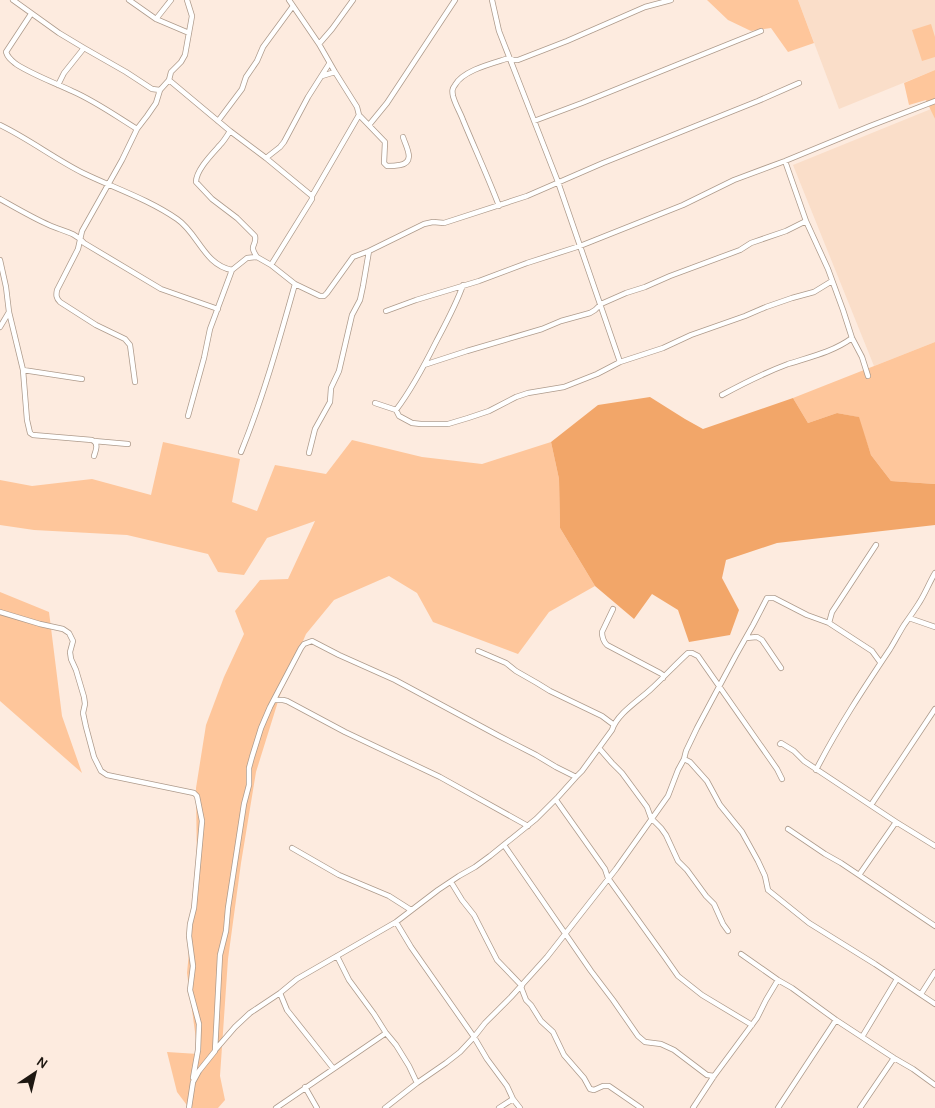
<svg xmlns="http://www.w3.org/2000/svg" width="935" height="1108" viewBox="0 0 935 1108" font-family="Karla,sans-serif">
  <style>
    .built { fill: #fadec9 }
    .green { fill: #fec69b }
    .forest { fill: #f2a669 }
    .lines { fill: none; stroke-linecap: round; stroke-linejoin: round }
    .street-casing { stroke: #ae9b8c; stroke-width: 6 }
    .street { stroke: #fff; stroke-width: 4.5 }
  </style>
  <rect width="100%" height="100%" fill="#fdebdf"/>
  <path class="built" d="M798,0H935V70L839,109Z
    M931,109L935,119V342L874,366L793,165Z"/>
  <path class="green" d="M707,0H798L814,43L788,52L771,28L751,31L728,20Z
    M931,24L935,37V57L922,61L912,30Z
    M935,70V119L926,100L909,105L904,83Z
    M935,342V484L891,481L871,455L858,417L837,413L808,423L793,398Z
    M352,440L422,457L482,464L551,442L559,479L560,528L595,586L549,612L518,654L433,622L417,593L389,576L334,600L306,634L280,695L256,772L241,863L228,959L220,1076L225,1100L218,1108H189L177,1092L167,1052L198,1054L187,973L197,870L196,788L206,725L224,677L244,634L235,611L260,580L288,579L315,521L267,538L244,575L218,572L208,554L127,535L34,530L0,525V480L32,486L92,479L151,495L163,442L240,459L232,502L257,511L275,465L326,474Z
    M0,592L49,612L62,716L82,773L0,701Z"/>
  <path class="forest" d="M650,397L685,419L703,429L793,398L808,423L837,413L859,417L871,455L891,481L935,484V525L777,543L726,560L722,578L739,610L730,635L689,642L678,610L652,594L634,619L595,586L560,528L559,479L551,442L598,405Z"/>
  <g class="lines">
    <g class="street-casing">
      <path id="street" d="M13,0L59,33L84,48L126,72L152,89L160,90
        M129,0L156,19L189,33
        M289,0L319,44L335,72L357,107L359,115L385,142L384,163L387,166C392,166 395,166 400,165C416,162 406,147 403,137
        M492,0L499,31L558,182L620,362
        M31,14L6,52C8,58 11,60 16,64C33,75 53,82 72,91C95,101 116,116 137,129
        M156,19L171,0
        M319,44L332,29L353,0
        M322,76L335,72
        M169,80L230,131L266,158L312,196V199L271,265
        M58,85L64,73L84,48
        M218,121L242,89L246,77L257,61L263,47L293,6
        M534,121L582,103L761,31
        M0,125C29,139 55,159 83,173C114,188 148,199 177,219C198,233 204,265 232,270L247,258L257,257L271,265L295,284L320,296H324L327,293L353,257L369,251
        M369,125L387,103L455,0
        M230,131C227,136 224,141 220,145C212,154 196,170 196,182L212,199L237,218L255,236C257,247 248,244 257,257
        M266,158L280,147L284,142L308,97L329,64
        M785,161L806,221L828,269L843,310L852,338L862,357L868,376
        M312,196L359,115
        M0,199C16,208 33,218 49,225C62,231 75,232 84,243L161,289L218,309
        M499,206C488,177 475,149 463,120C460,112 455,104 453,96C452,91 452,89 455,85C463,70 494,63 509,58L514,60H518L567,41L645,7L671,0
        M0,260L6,287L9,312L23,370L27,420L30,433L33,435L92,440C99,443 96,450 94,456
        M386,311L416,300L479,281L527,263L580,246L683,205L734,180L785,161L870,126L935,101
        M0,327L9,312
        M424,365L467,351L542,329L561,321L590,313L595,310L601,304L626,293L645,287L670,276L740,250L751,243L786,231L806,221
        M23,370L82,379
        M135,382L130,345L125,339L96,325L60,302C56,298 56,295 57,290L78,249L82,231L122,160L137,129L147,116L156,103L160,90L169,80L171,72L181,62L185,55L192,16L187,0
        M722,395C744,383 764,373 788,364C810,357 833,352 852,338
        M375,403L396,410L399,416L412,423L421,424H448L468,418L489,411L516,397L528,393L564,387L597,374L620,362L663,348L691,335L745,316L766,307L792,298L814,292L832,281
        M396,410C412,389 424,366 436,342C446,323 456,305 463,285
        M188,416L204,358L210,329L232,270
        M94,441L128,444
        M241,452C263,398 279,341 295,284
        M309,453L315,429L330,402L331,388L339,371L352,315L360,300L363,286L369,251L424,224L433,222L444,223L527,196L603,163L758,101L799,83
        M876,545L832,612L829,623L872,651L880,662
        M613,609L602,632C602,637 603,641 607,645L660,673L663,675V678
        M0,612L40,624L63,629L69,633L73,641L70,652L71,659L76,670L84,697L85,704L83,713L86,727L94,757L101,771L107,775L194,793L197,796L202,821L194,908L190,924L189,936L193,966L190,990L199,1024L198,1050L193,1078
        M909,618L935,627
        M746,638L757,637L762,640L781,668
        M478,651L506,663L516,671L537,683L550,691L602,716L614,725
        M274,700H283L287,701L345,732L440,777L528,826
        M780,744L781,743L794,751L804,761L896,822
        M599,748L612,763L622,773L647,807L651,818L661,828L666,835L678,861L687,870L706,896L714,904L723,924L728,931
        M684,759L690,762L707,781L720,805L742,832L758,861L765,876L768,890L809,923L875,964L935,1004
        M816,770C838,727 864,688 890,649C895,641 899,633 904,625C909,618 914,611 919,603C925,594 929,583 935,573
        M556,800L605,869L608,878L664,956L678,976L702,995L752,1025
        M871,805L935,709
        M788,829L825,854L841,863L935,926
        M504,845L591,971L613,1000L638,1036L645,1042L661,1044L674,1050L707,1075L714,1076
        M292,848L339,875L389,896L411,910
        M859,875L896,822L935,846
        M451,882L462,900L474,915L497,960L522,986
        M396,922L411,947L474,1037L487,1059L507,1086L513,1099L520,1108
        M741,954L778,980L792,988L836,1020L894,1058L913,1069L935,1085
        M337,956L349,980L374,1014L386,1033L396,1045L409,1066L417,1083
        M521,987L526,1000L531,1005L541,1021L553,1032L564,1055L584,1078L590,1089L594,1090L603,1086H609L641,1108
        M280,993L287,1010L333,1068
        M921,994L935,972
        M862,1037L897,979
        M216,1049L235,1027L250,1013L280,993L297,979L396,922L438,890L459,876L475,867L490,856L536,819L558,797L576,777L582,771L612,730C617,714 638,701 650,690C663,678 675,665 688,653H692L698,656L777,769L782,779
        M305,1087L317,1108
        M189,1108L193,1082L199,1071L215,1051L220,955L226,931L228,908L244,804L249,785V768L252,757L261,728L270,707L301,648L304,644L312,641L339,655L395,680L499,736L536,755L556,767L576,777
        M276,1108L386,1033
        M385,1108L417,1083L446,1063L460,1052L474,1037L485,1023L511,997L547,957L616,869L668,796L678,770L684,759L686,751L697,728L736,655L753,625L767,598H774L807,615L829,623
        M499,1108L513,1099
        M693,1108L714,1076L757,1018L766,1000L778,980
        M778,1108L836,1020
        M860,1108L894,1058"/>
    </g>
    <use href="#street" class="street"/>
  </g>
  <g transform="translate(35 1073) rotate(35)" stroke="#fdebdf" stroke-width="4" paint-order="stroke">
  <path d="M0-4L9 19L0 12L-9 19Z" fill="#1e1711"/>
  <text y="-8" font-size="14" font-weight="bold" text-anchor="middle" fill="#1e1711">N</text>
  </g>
</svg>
